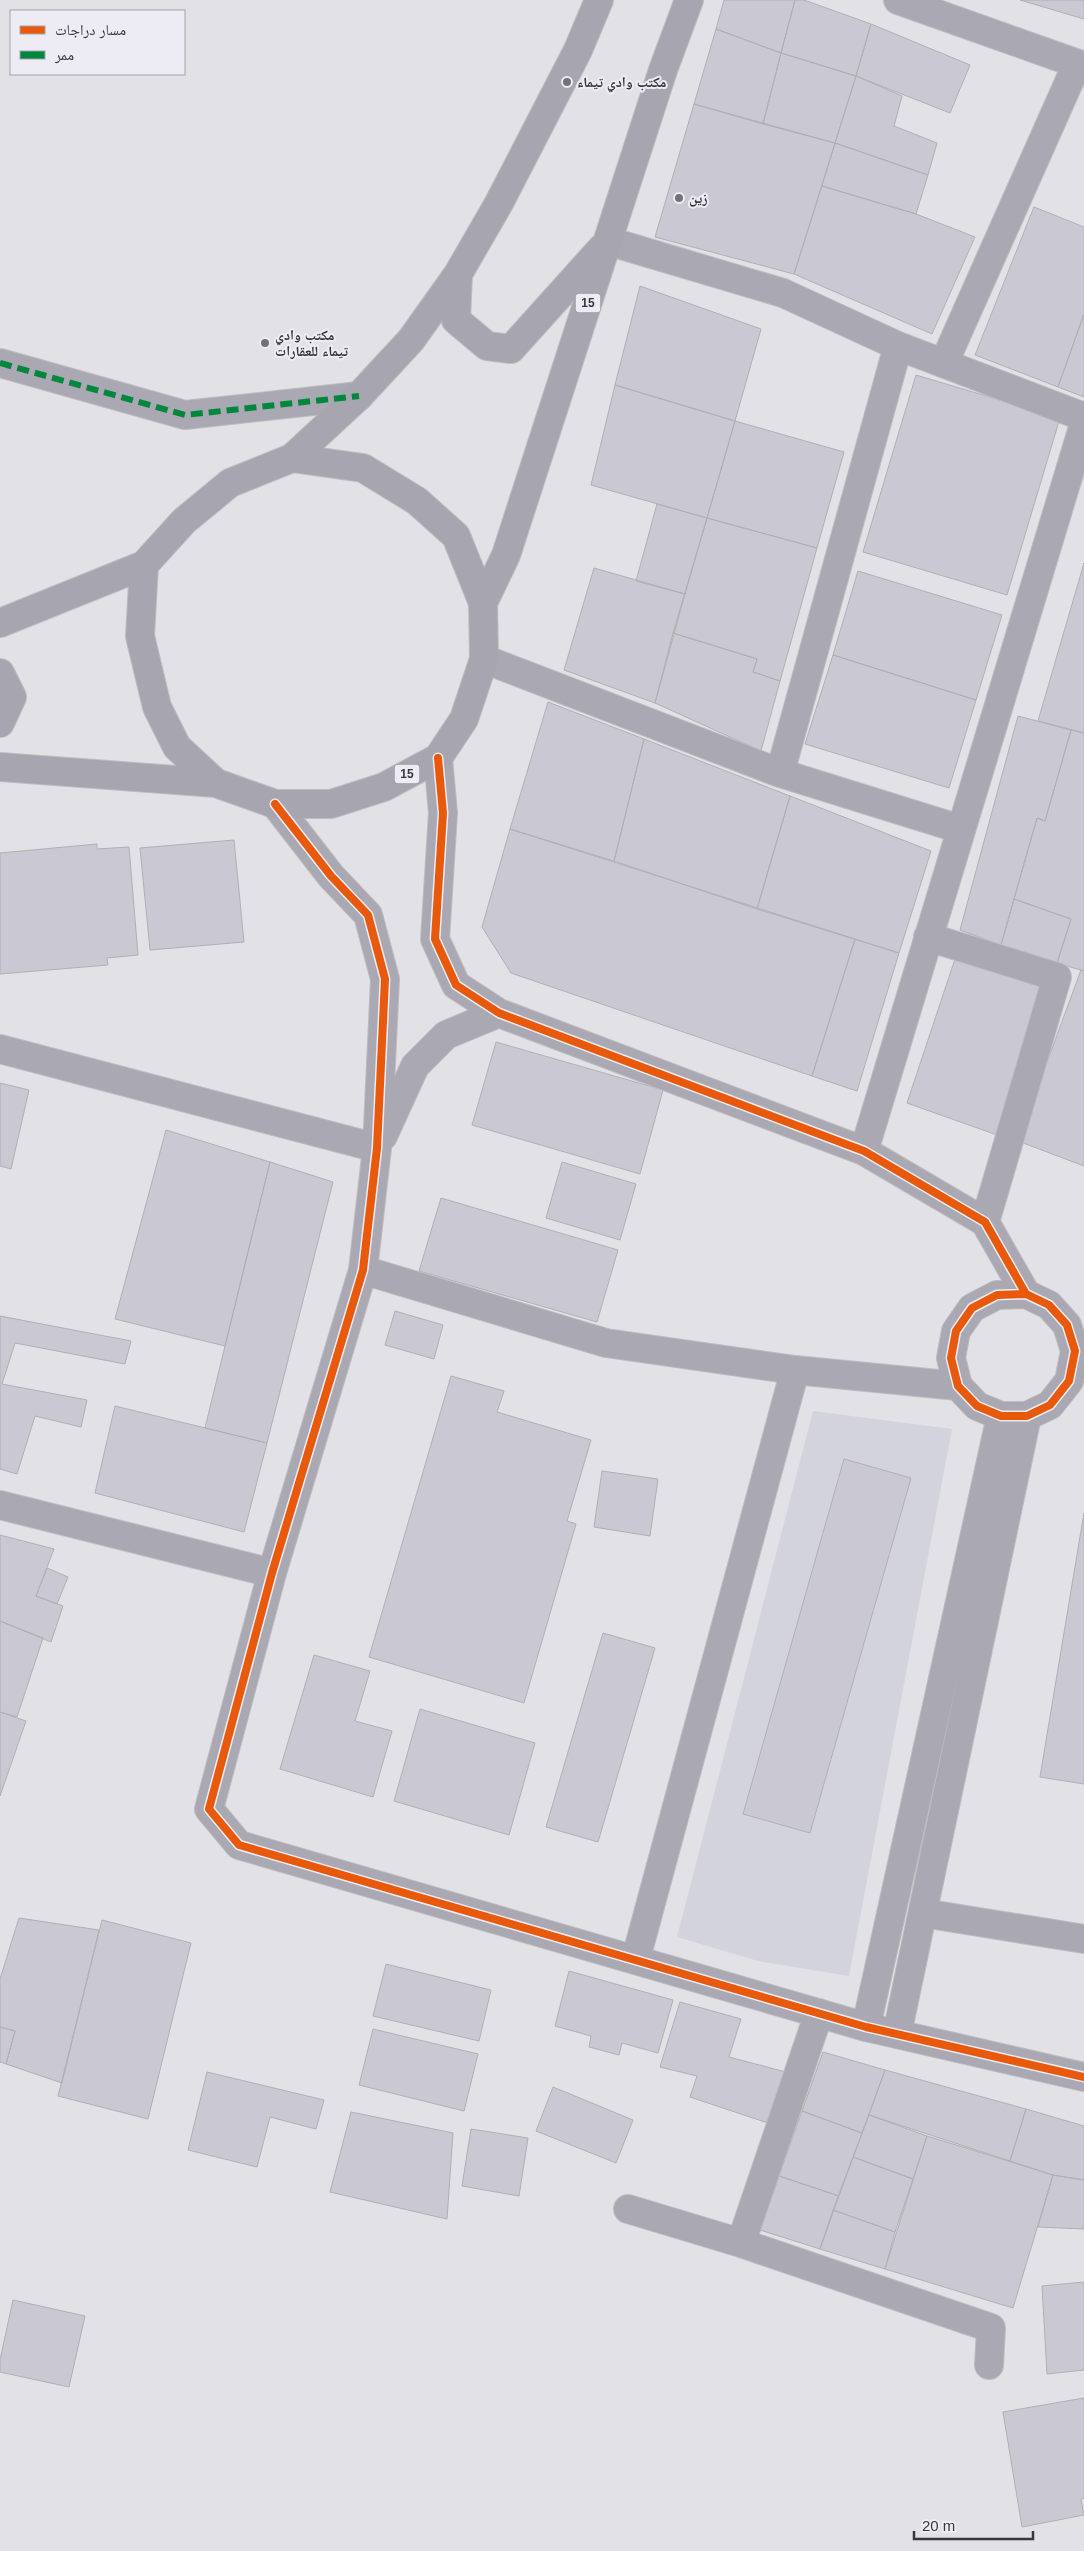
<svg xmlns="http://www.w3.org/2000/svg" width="1084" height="2551" viewBox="0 0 1084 2551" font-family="Arial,'Noto Naskh Arabic',sans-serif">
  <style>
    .built { fill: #d3d3dd }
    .building { fill: #cac9d3; stroke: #b0b0b3 }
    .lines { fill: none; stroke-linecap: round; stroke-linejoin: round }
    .street-casing { stroke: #bdbdc0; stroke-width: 30 }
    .highway-casing { stroke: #bdbdc0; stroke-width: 30 }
    .street { stroke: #a9a8b3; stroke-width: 28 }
    .highway { stroke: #a6a5b0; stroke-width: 28 }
    .quiet { stroke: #00873e; stroke-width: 6; stroke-dasharray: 12 6; stroke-linecap: butt }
    .cycleway-casing { stroke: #edecf5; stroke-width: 11 }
    .cycleway { stroke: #e8590c; stroke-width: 8 }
    .poi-dot { fill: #737377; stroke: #edecf5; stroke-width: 2 }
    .labels { text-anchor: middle; stroke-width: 4; stroke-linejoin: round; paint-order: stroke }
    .shield { fill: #edecf5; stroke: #6e6e73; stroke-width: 1 }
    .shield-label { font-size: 12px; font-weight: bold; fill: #38383b }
    .poi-label { font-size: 14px; font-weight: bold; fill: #38383b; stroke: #edecf5; text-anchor: start }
  </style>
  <rect width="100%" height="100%" fill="#e1e1e6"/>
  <path class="built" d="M813,1411L952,1429L849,1976L758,1961L677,1937Z"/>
  <path class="building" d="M724,0H795L781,53L716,29Z
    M795,0H804L871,24L856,76L781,53Z
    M1020,0H1084V19Z
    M871,24L970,65L950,113L856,76Z
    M716,29L781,53L763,124L694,104Z
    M781,53L856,76L835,143L763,124Z
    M856,76L902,96L894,126L937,143L928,175L835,143Z
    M694,104L835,143L794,274L655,237Z
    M835,143L928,175L916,214L822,186Z
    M822,186L916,214L975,237L932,334L794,274Z
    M1034,207L1084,227V314L1058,387L975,355Z
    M640,286L761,329L735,421L615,385Z
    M1084,314V397L1058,387Z
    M916,375L1060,418L1007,595L863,552Z
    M615,385L735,421L707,518L591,485Z
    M735,421L844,452L817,548L707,518Z
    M657,504L707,518L685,594L636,581Z
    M707,518L817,548L780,681L753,672L757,659L673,633Z
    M1084,563V733L1038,721Z
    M594,568L685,594L655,703L564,670Z
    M858,571L1002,615L976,700L833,655Z
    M673,633L757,659L753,672L780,681L761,751L655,703Z
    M833,655L976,700L949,788L805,744Z
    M548,702L644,739L614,861L510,829Z
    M1018,716L1071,730L1045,821L1037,818L1001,945L960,930Z
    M1071,730L1084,733V971L1057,963L1071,919L1014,899L1037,818L1045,821Z
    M644,739L790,796L757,909L614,861Z
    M790,796L931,851L899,953L757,909Z
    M510,829L855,939L812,1076L511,973L482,927Z
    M234,840L244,942L150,950L140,848Z
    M97,844V849L129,847L138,955L107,958L108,965L0,974V853Z
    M1014,899L1071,919L1057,963L1001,945Z
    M855,939L899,953L857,1091L812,1076Z
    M955,959L1041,987L997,1135L907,1103Z
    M1081,970L1084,971V1166L1018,1141Z
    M496,1042L663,1090L640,1174L472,1125Z
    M0,1083L29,1090L11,1169L0,1166Z
    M166,1130L270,1162L225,1346L115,1319Z
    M270,1162L333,1182L267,1443L205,1428Z
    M562,1162L636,1184L620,1240L546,1218Z
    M441,1198L618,1250L597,1322L419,1271Z
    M395,1311L443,1325L434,1359L385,1345Z
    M0,1316L131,1341L125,1364L15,1343L2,1384L87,1400L81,1427L35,1416L17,1474L0,1469Z
    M451,1376L504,1391L497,1412L591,1440L567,1521L576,1524L524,1703L369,1657Z
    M115,1406L267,1443L244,1532L95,1493Z
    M844,1459L911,1478L810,1833L743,1814Z
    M602,1471L658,1479L650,1536L594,1527Z
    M1084,1513V1784L1040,1777Z
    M0,1535L54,1549L36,1596L63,1606L51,1642L0,1621Z
    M47,1568L68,1577L57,1604L36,1596Z
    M0,1621L43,1638L17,1717L0,1712Z
    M603,1633L655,1648L598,1842L546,1827Z
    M314,1655L370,1671L355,1721L392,1731L373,1797L280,1769Z
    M420,1709L535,1743L509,1835L394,1801Z
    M0,1712L26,1721L0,1796Z
    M19,1918L99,1930L62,2083L6,2064L15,2031L0,2027V1979Z
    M102,1920L191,1943L148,2119L58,2096Z
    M386,1964L491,1990L479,2041L373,2016Z
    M569,1971L673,2000L658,2053L622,2043L619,2055L589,2047L591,2036L555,2026Z
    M680,2002L741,2019L729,2057L786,2072L768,2123L690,2097L697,2076L660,2067Z
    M0,2027L15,2031L6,2064L0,2062Z
    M373,2029L478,2054L464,2111L359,2085Z
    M823,2052L885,2070L862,2133L802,2111Z
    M885,2070L1026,2109L1010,2161L869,2115Z
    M207,2072L324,2100L316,2129L270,2117L257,2167L188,2150Z
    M553,2087L633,2120L616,2163L536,2131Z
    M1026,2109L1084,2126V2180L1053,2175L1010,2161Z
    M802,2111L862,2133L839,2196L779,2176Z
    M351,2112L453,2133L447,2219L330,2192Z
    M869,2115L927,2136L913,2179L853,2157Z
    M471,2129L528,2138L519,2196L462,2186Z
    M927,2136L1053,2175L1013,2308L885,2269Z
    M853,2157L913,2179L895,2232L833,2210Z
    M1053,2175L1084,2180V2229L1038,2227Z
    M779,2176L839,2196L820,2249L760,2230Z
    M833,2210L895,2232L885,2269L820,2249Z
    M1084,2282V2370L1047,2374L1042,2286Z
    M13,2300L85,2316L69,2387L0,2372V2360Z
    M1084,2398V2498L1081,2499L1084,2515L1022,2527L1003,2412Z"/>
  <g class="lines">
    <g class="street-casing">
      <path id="street" d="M898,0L1084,66
        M608,241L783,293L898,346L1084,417
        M0,363L185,415L359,396
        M944,363L1077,64
        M484,659L780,773L960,829
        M438,758L443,813L435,939L456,985L499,1013L864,1151L985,1222L1026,1294L1049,1305L1067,1325L1075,1351L1069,1381L1050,1405L1027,1416H1001L977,1406L958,1386L951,1358L956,1331L972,1308L997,1295L1026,1294
        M780,773L898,346
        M275,804L331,876L368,915L385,979L377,1148L363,1270L272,1573L209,1809L239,1845L866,2027L1084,2077
        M928,937L1057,977L985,1222
        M0,1049L377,1148
        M383,1136L415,1066L446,1035L499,1013
        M864,1151L1084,424
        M363,1270L606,1343L795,1370L958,1386
        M0,1505L272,1573
        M923,1913L1084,1939
        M636,1958L795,1370
        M819,2013L741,2243L991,2328L989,2365
        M866,2027L1001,1416
        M897,2034L1027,1416
        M628,2209L741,2243"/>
    </g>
    <g class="highway-casing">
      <path id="highway" d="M458,274L456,320L487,346L511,349L602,248
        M144,565L140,636L157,707L177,747L216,783
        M483,603L506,555L663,70L689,0
        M0,623L144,565L184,521L230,483L292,458L359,396L411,340L458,274L499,203L578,50L599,0
        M0,673L12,697L0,723
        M0,767L216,783L275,804H331L384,787L438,758L464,719L484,659L483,603L456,536L417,501L363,468L292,458"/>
    </g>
    <use href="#street" class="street"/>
    <use href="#highway" class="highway"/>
    <path class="quiet" d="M0,363L185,415L359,396"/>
    <g class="cycleway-casing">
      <path id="cycleway" d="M438,758L443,813L435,939L456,985L499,1013L864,1151L985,1222L1026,1294L1049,1305L1067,1325L1075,1351L1069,1381L1050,1405L1027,1416H1001L977,1406L958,1386L951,1358L956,1331L972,1308L997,1295L1026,1294
        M275,804L331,876L368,915L385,979L377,1148L363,1270L272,1573L209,1809L239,1845L866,2027L1084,2077"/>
    </g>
    <use href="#cycleway" class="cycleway"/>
  </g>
  <g class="poi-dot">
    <circle cx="567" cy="82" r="5"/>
    <circle cx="679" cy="198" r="5"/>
    <circle cx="265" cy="343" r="5"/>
  </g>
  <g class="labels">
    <g class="shield">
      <rect x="575.5" y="293.5" width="25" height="19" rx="4"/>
      <rect x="394.5" y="764.5" width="25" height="19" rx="4"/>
    </g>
    <g class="shield-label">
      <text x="588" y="307">15</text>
      <text x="407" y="778">15</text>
    </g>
    <g class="poi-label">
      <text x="577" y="87">مكتب وادي تيماء</text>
      <text x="689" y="203">زين</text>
      <text x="275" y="340">مكتب وادي<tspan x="275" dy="16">تيماء للعقارات</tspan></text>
    </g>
  </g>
  <rect x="10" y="10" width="175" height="65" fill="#edecf5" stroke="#a5a4ab"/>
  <rect x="20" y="26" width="25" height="8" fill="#e8590c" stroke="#a5a4ab"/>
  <text x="55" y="35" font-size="15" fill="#38383b">مسار دراجات</text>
  <rect x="20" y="51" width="25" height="8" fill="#00873e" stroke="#a5a4ab"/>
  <text x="55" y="60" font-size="15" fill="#38383b">ممر</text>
  <path d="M914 2531v8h119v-8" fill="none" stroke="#38383b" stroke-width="2.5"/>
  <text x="922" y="2531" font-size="15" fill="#38383b" stroke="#edecf5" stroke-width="4" paint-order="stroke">20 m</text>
</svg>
